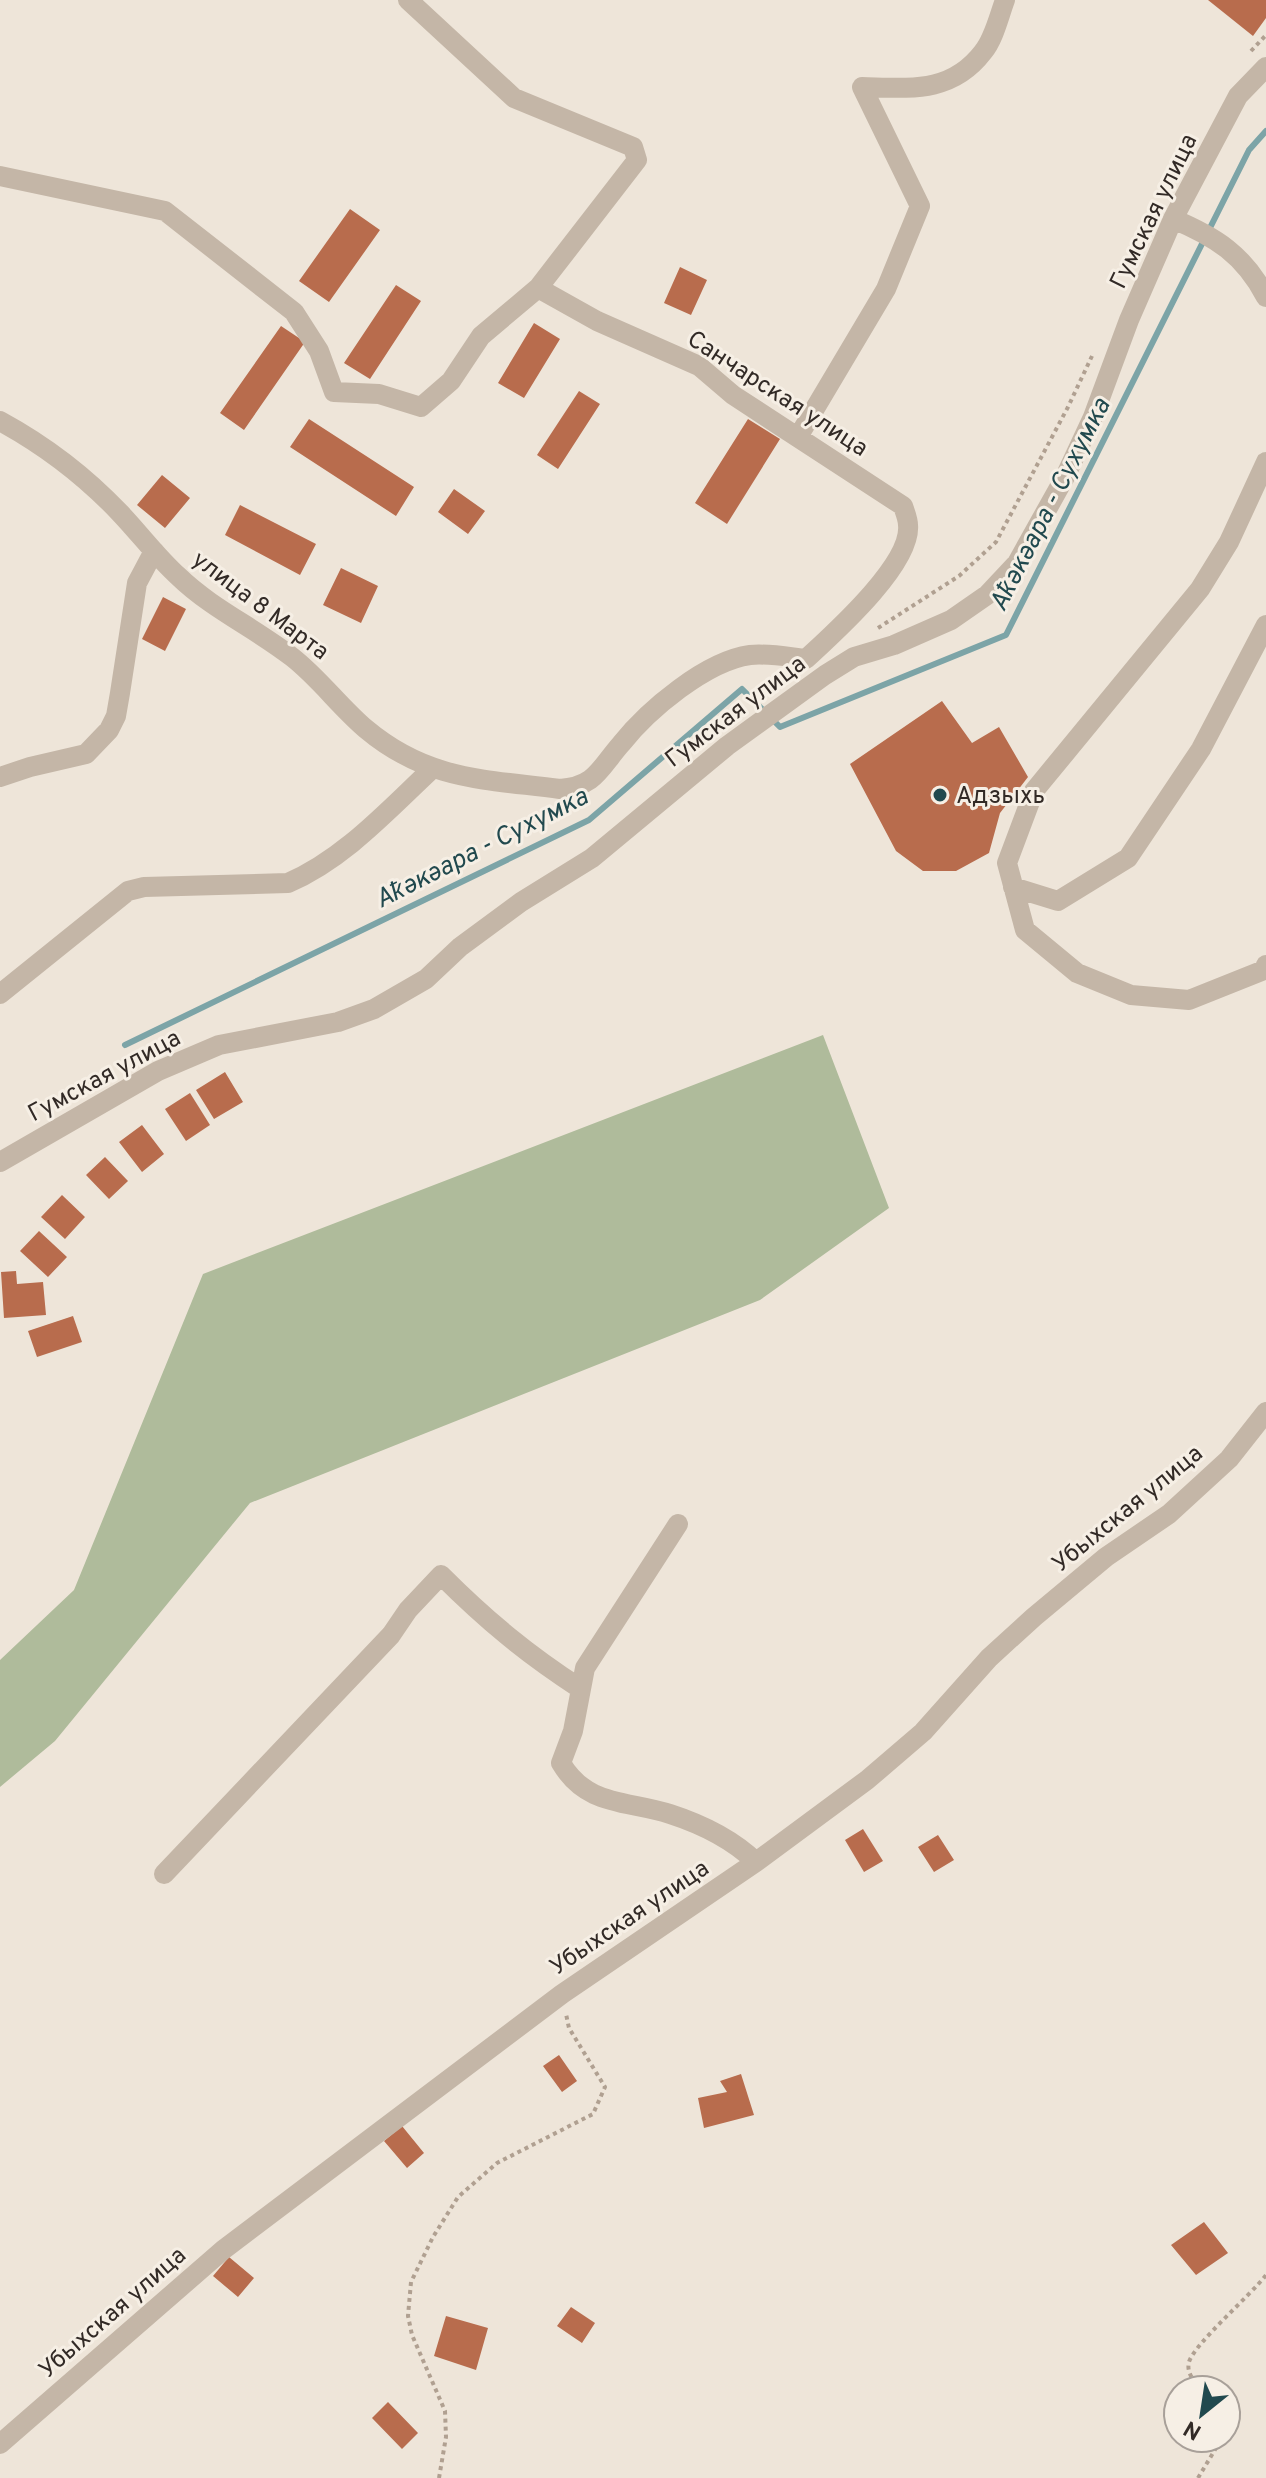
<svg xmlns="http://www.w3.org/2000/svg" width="1266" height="2478" viewBox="0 0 1266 2478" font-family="Overpass,sans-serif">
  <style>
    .green { fill: #afbb9b }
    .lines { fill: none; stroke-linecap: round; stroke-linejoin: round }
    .stream { stroke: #7ca4a7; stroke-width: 6 }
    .building { fill: #b86c4d }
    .path { stroke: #b0a091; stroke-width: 4; stroke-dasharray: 4 4; stroke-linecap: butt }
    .minor { stroke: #c4b6a7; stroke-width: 20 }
    .poi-dot { fill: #21494e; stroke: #f6efe5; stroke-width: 3 }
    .labels { text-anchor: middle; stroke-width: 6; stroke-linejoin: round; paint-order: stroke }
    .street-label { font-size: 24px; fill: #322a26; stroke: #f6efe5 }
    .poi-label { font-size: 24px; fill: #322a26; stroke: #f6efe5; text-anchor: start }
    .water-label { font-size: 26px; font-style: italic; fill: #21494e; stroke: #f6efe5 }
  </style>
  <rect width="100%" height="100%" fill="#eee5d9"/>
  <path class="green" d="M823,1035L889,1208L760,1300L250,1503L55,1741L0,1787V1660L74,1590L203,1274Z"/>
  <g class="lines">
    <path class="stream" d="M125,1045L589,820L742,689L780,727L1006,635L1249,150L1266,131"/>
  </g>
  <path class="building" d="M1208,0H1266V18L1253,36Z
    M350,209L380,230L329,302L299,281Z
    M680,267L707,280L691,315L664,303Z
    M396,285L421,301L370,379L344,363Z
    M534,323L560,339L524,398L498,383Z
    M281,326L305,342L244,430L220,413Z
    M579,391L600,404L558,469L537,455Z
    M309,419L414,487L396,516L290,447Z
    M748,419L780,439L727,524L695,503Z
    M162,475L190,498L165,528L137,505Z
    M454,489L485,511L468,534L438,512Z
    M240,505L316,544L300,575L225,535Z
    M341,568L378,586L361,623L323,605Z
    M163,597L186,609L165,651L142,639Z
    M942,701L972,743L999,727L1028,777L1000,813L989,853L956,871H923L896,851L850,764Z
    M225,1072L243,1102L214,1119L196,1090Z
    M190,1093L210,1125L186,1141L165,1109Z
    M142,1125L164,1154L142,1172L119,1142Z
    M105,1157L128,1181L109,1199L86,1175Z
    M62,1195L85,1217L65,1239L41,1217Z
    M39,1231L67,1257L48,1277L20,1251Z
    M16,1271L17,1284L43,1282L46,1315L4,1318L1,1272Z
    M73,1316L82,1342L37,1357L28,1331Z
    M863,1829L883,1861L864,1872L845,1840Z
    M938,1835L954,1860L934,1872L918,1847Z
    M559,2055L577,2081L562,2092L543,2066Z
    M741,2074L754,2115L704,2128L698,2098L727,2092L720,2081Z
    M402,2126L424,2153L407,2168L384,2141Z
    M1204,2222L1228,2253L1196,2275L1171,2245Z
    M229,2257L254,2278L238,2297L213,2276Z
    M571,2307L595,2323L582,2343L557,2326Z
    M446,2316L488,2328L476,2370L434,2356Z
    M388,2402L418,2433L402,2449L372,2418Z"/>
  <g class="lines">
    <path class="path" d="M1251,51L1266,35
      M878,628L959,576L996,542L1068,407L1092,356
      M1201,2390C1195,2382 1186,2373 1189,2362C1195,2343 1251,2295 1266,2275
      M439,2478L446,2437L445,2411L412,2335L408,2316L411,2282L433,2237L458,2197L497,2163L593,2114L605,2087L569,2028L566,2014
      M1198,2478L1222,2438"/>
    <path class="minor" d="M0,176L165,211L294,312L319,351L334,392L379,394L421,407L451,381L481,336L538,288L637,160L633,147L514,98L408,0
      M1173,219C1216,237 1244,255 1266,297
      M0,421C46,446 84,475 120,513C140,534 157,557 178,576C212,609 255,628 292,657C319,678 340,707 366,729C428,781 485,779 560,789C596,786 599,769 621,744C648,710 706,661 750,655C768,653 788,657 806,659C833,634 912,564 908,525C908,519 905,512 903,506L733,395L699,366L597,321L538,288
      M798,437L886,289L920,206L862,87C909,88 951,94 983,52C994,39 999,16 1005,0
      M1266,462L1229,542L1200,589L1034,791L1007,863L1025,930L1077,973L1131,995L1189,1000L1264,970L1266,965
      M0,777L30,767L86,754L109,730L116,716L120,693L137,583L154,551
      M1013,887L1058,901L1128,858L1201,749L1266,625
      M0,994L128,891L144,887L288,883C344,859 388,810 432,769
      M0,1162L158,1071L219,1045L338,1022L374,1009L426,979L460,947L521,902L592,858L727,746L825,675L854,657L894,645L951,620L987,595L1017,563L1065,477L1093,417L1129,320L1173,219L1238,96L1266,67
      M678,1524L585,1668L573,1731L561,1763C587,1807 627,1800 670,1814C701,1824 732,1839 756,1862
      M164,1874L391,1635L408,1610L441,1575C487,1621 527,1654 581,1689
      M0,2444L223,2250L562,1994L756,1862L867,1780L923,1732L989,1658L1034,1617L1106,1557L1169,1514L1229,1459L1266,1412"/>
  </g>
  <circle class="poi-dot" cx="940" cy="795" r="8"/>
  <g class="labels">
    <g class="street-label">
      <text transform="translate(1153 211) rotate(-64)" y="8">Гумская улица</text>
      <text transform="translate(778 393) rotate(33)" y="8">Санчарская улица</text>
      <text transform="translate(261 605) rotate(37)" y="8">улица 8 Марта</text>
      <text transform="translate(735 711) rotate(-37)" y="8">Гумская улица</text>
      <text transform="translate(104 1075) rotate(-28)" y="8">Гумская улица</text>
      <text transform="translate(1127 1508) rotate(-39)" y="8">Убыхская улица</text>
      <text transform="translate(629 1917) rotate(-34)" y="8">Убыхская улица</text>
      <text transform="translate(112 2312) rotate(-41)" y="8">Убыхская улица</text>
    </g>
    <g class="poi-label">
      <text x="956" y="803">Адзыхь</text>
    </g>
    <g class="water-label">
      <text transform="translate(1049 504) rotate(-63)" y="9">Аҟәкәара - Сухумка</text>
      <text transform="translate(481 847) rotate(-27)" y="9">Аҟәкәара - Сухумка</text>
    </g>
  </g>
  <g transform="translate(1202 2414) rotate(210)"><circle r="38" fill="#f6efe5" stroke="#a8a099" stroke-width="2"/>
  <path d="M0-6L14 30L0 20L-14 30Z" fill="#21494e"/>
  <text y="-12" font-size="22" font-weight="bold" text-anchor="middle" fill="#322a26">N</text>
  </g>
</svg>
